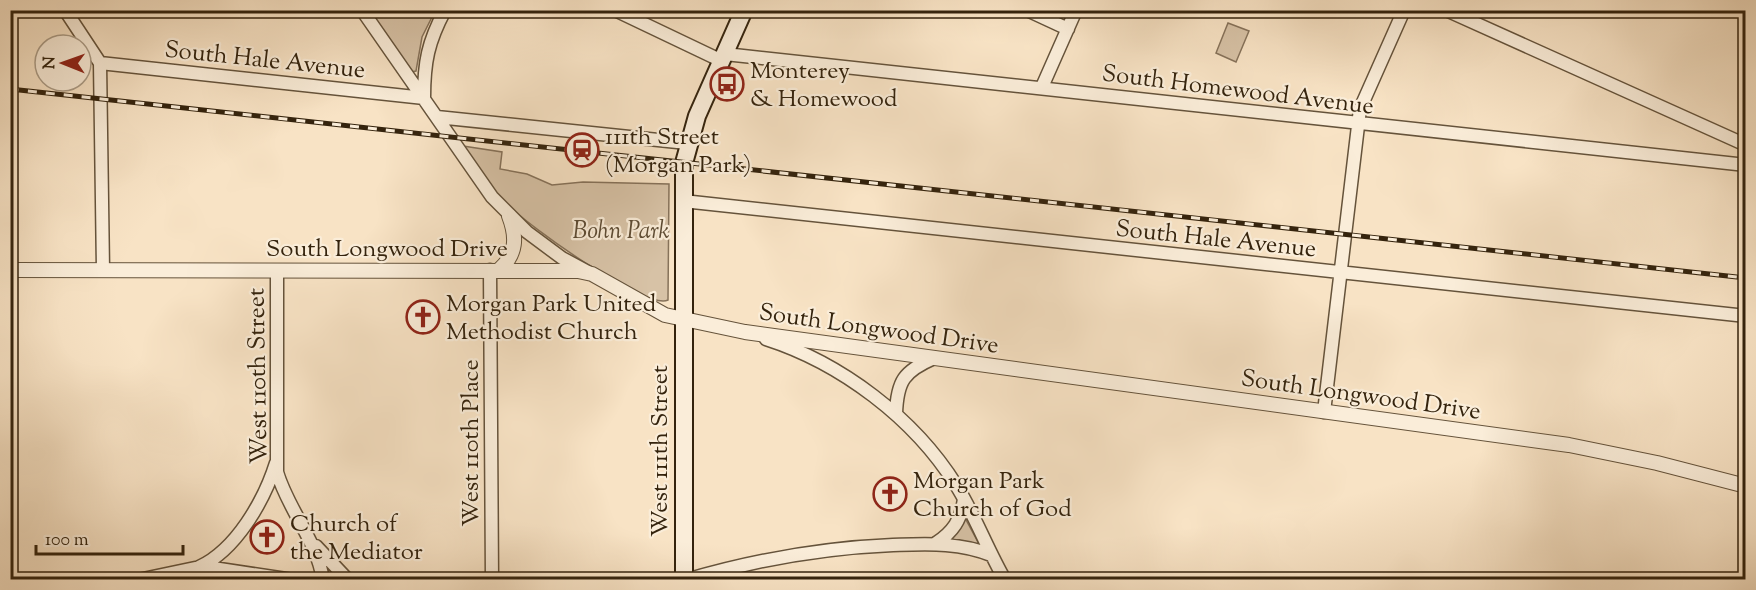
<svg xmlns="http://www.w3.org/2000/svg" width="1756" height="590" viewBox="0 0 1756 590" font-family="'Sorts Mill Goudy',serif">
  <style>
    .green { fill: #d7c2a6; stroke: #86725a; stroke-width: 1.5 }
    .lines { fill: none; stroke-linecap: round; stroke-linejoin: round }
    .minor-casing { stroke: #65533b; stroke-width: 15 }
    .tertiary-casing { stroke: #65533b; stroke-width: 16 }
    .secondary-casing { stroke: #34230d; stroke-width: 20 }
    .minor { stroke: #faedd9; stroke-width: 12 }
    .tertiary { stroke: #faedd9; stroke-width: 14 }
    .secondary { stroke: #faedd9; stroke-width: 16 }
    .rail-casing { stroke: #34230d; stroke-width: 5 }
    .rail { stroke: #faedd9; stroke-width: 3; stroke-dasharray: 9; stroke-linecap: butt }
    .labels { text-anchor: middle; stroke-width: 4.5; stroke-linejoin: round; paint-order: stroke }
    .street-label { font-size: 24px; fill: #34230d; stroke: #faedd9 }
    .poi-label { font-size: 24px; fill: #34230d; stroke: #faedd9; text-anchor: start }
    .park-label { font-size: 24px; font-style: italic; fill: #5d4b33; stroke: #faedd9 }
  </style>
  <rect width="100%" height="100%" fill="#f8e3c5"/>
  <filter id="stains"><feTurbulence type="fractalNoise" baseFrequency=".00333" numOctaves="4"/><feColorMatrix values="0 0 0 0 .2 0 0 0 0 .09 0 0 0 0 .02 0 0 0 .5 -.17"/></filter>
  <radialGradient id="worn" r=".72"><stop offset=".6" stop-color="#630" stop-opacity="0"/><stop offset="1" stop-color="#630" stop-opacity=".3"/></radialGradient>
  <path class="green" d="M368,11H435L422,37L416,71L411,72Z
    M1228,23L1249,31L1236,62L1216,53Z
    M463,146L502,152L500,169L527,174L552,185L583,182L669,184L668,300C647,311 527,225 508,205C490,188 477,167 463,146Z
    M965,518L979,544L952,539Z"/>
  <g class="lines">
    <g class="minor-casing">
      <path id="minor" d="M65,10L100,63L103,270
        M362,10L492,197L527,232L562,258L588,272
        M615,10L722,61
        M1027,10L1068,29
        M1446,10L1746,145
        M725,54L1746,165
        M100,63L424,98C424,62 428,42 445,10
        M1042,87L1076,10
        M437,117L687,143
        M683,201L1746,316
        M490,270L492,580
        M277,271V472C288,510 317,540 323,580
        M766,339C841,363 914,418 956,485C975,515 987,549 1005,580
        M1324,412L1360,109L1404,10
        M896,414C897,381 904,371 934,358
        M936,543C953,532 961,520 964,499
        M316,546L348,580
        M199,567C236,550 264,501 276,463
        M138,580L195,568H213L293,580
        M686,580C754,560 821,548 893,545C927,544 959,542 991,555"/>
    </g>
    <g class="tertiary-casing">
      <path id="tertiary" d="M10,270L578,271L592,274L665,315L745,332L1569,445L1657,463L1746,486
        M499,270C517,254 517,237 509,216"/>
    </g>
    <g class="secondary-casing">
      <path id="secondary" d="M684,580V163L697,116L744,10"/>
    </g>
    <use href="#minor" class="minor"/>
    <use href="#tertiary" class="tertiary"/>
    <use href="#secondary" class="secondary"/>
    <g class="rail-casing">
      <path id="rail" d="M10,89L1746,278"/>
    </g>
    <use href="#rail" class="rail"/>
  </g>
  <defs>
    <g id="bus-ring" transform="scale(1.725)"><circle r="9.5" fill="#faedd9" stroke="#8f2418" stroke-width="1.5"/><path d="M-5-6H5V4H4V6H2V4H-2V6H-4V4H-5ZM-3.5-4V0h7V-4ZM-3.5 1.2v1.5H-2V1.2ZM2 1.2v1.5H3.5V1.2Z" fill="#8f2418"/></g>
    <g id="station-ring" transform="scale(1.725)"><circle r="9.5" fill="#faedd9" stroke="#8f2418" stroke-width="1.5"/><path d="M-3-6H3Q5-6 5-4V2Q5 4 3 4L4.5 6H3L1.5 4h-3L-3 6H-4.5L-3 4Q-5 4-5 2V-4Q-5-6-3-6ZM-3.5-4v3h7v-3ZM-3.5 1v1.5H-2V1ZM2 1v1.5H3.5V1Z" fill="#8f2418"/></g>
    <g id="church-ring" transform="scale(1.725)"><circle r="9.5" fill="#faedd9" stroke="#8f2418" stroke-width="1.5"/><path d="M-1.2-6h2.4v3.5h3.3v2.4h-3.3V6h-2.4V-.1h-3.3v-2.4h3.3Z" fill="#8f2418"/></g>
  </defs>
  <g fill-rule="evenodd">
    <use href="#bus-ring" x="727" y="84"/>
    <use href="#station-ring" x="582" y="150"/>
    <use href="#church-ring" x="423" y="317"/>
    <use href="#church-ring" x="890" y="494"/>
    <use href="#church-ring" x="267" y="537"/>
  </g>
  <g class="labels">
    <g class="street-label">
      <text transform="translate(265 59) rotate(6)" y="8">South Hale Avenue</text>
      <text transform="translate(1238 89) rotate(7)" y="8">South Homewood Avenue</text>
      <text transform="translate(1216 238) rotate(6)" y="8">South Hale Avenue</text>
      <text x="387" y="256">South Longwood Drive</text>
      <text transform="translate(879 328) rotate(8)" y="8">South Longwood Drive</text>
      <text transform="translate(257 376) rotate(-91)" y="8">West 110th Street</text>
      <text transform="translate(1361 394) rotate(8)" y="8">South Longwood Drive</text>
      <text transform="translate(470 443) rotate(-90)" y="8">West 110th Place</text>
      <text transform="translate(659 451) rotate(-90)" y="8">West 111th Street</text>
    </g>
    <g class="poi-label">
      <text x="750" y="78">Monterey<tspan x="750" dy="28">&amp; Homewood</tspan></text>
      <text x="605" y="144">111th Street<tspan x="605" dy="28">(Morgan Park)</tspan></text>
      <text x="446" y="311">Morgan Park United<tspan x="446" dy="28">Methodist Church</tspan></text>
      <text x="913" y="488">Morgan Park<tspan x="913" dy="28">Church of God</tspan></text>
      <text x="290" y="531">Church of<tspan x="290" dy="28">the Mediator</tspan></text>
    </g>
    <g class="park-label">
      <text x="621" y="238">Bohn Park</text>
    </g>
  </g>
  <rect width="1756" height="590" fill="none" stroke="#f8e3c5" stroke-width="36"/>
  <rect x="12" y="12" width="1732" height="566" fill="none" stroke="#34230d" stroke-width="3"/>
  <rect x="18" y="18" width="1720" height="554" fill="none" stroke="#34230d" stroke-width="1.5"/>
  <g transform="translate(63 63) rotate(271)"><circle r="28" fill="#faedd9" stroke="#ab9c87" stroke-width="1.5"/>
  <path d="M0-4.5L10 22L0 15L-10 22Z" fill="#8f2418"/>
  <text y="-9" font-size="16" font-weight="bold" text-anchor="middle" fill="#34230d">N</text>
  </g>
  <path d="M36 545v9h147v-9" fill="none" stroke="#34230d" stroke-width="3"/>
  <text x="45" y="545" font-size="18" fill="#34230d" stroke="#faedd9" stroke-width="4.5" paint-order="stroke">100 m</text>
  <rect width="100%" height="100%" filter="url(#stains)"/>
  <rect width="100%" height="100%" fill="url(#worn)"/>
</svg>
